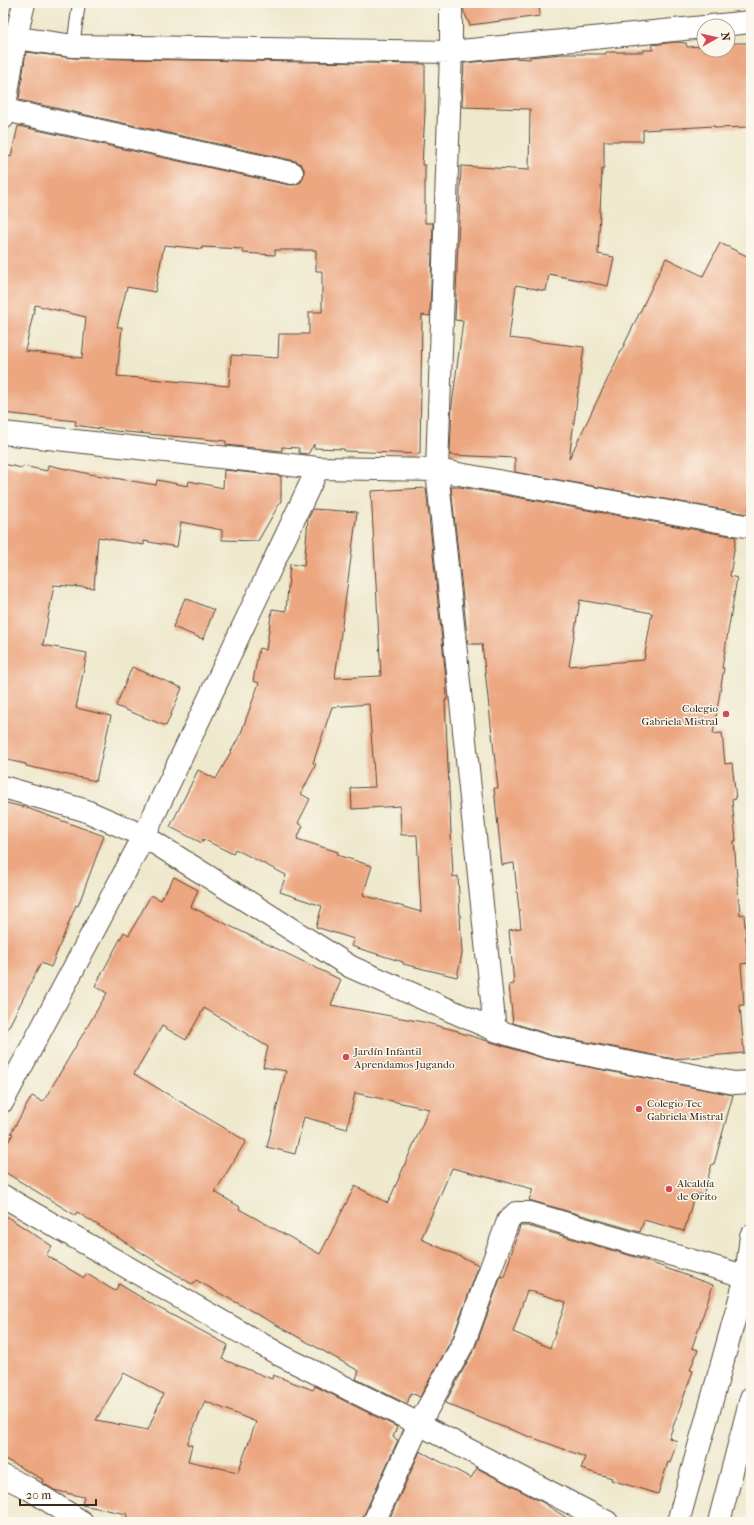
<svg xmlns="http://www.w3.org/2000/svg" width="754" height="1525" viewBox="0 0 754 1525" font-family="'IM FELL French Canon',serif">
  <style>
    .building { fill: #eca680; fill-rule: evenodd }
    .lines { fill: none; stroke-linecap: round; stroke-linejoin: round }
    .service-casing { stroke: #564638; stroke-width: 14 }
    .minor-casing { stroke: #564638; stroke-width: 24 }
    .secondary-casing { stroke: #564638; stroke-width: 24 }
    .service { stroke: #fff; stroke-width: 12 }
    .minor { stroke: #fff; stroke-width: 22 }
    .secondary { stroke: #fff; stroke-width: 22 }
    .poi-dot { fill: #d1495b; stroke: #fbf7ec; stroke-width: 1.5 }
    .labels { text-anchor: middle; stroke-width: 3; stroke-linejoin: round; paint-order: stroke }
    .poi-label { font-size: 11px; fill: #3b2a1e; stroke: #fbf7ec; text-anchor: start }
  </style>
  <rect width="100%" height="100%" fill="#fbf7ec"/>
  <filter id="ink" filterUnits="userSpaceOnUse"><feTurbulence type="fractalNoise" baseFrequency=".025" numOctaves="2"/><feDisplacementMap in="SourceGraphic" scale="8" xChannelSelector="R" yChannelSelector="G"/><feConvolveMatrix kernelMatrix="1 2 1 2 8 2 1 2 1" color-interpolation-filters="sRGB"/></filter>
  <filter id="wash" filterUnits="userSpaceOnUse"><feTurbulence type="fractalNoise" baseFrequency=".012" numOctaves="4" result="noise"/><feDisplacementMap in="SourceGraphic" scale="16" xChannelSelector="R" yChannelSelector="G"/><feGaussianBlur stdDeviation="0.9" result="paint"/><feColorMatrix in="noise" values="0 0 0 0 0 0 0 0 0 0 0 0 0 0 0 0 0 1.4 0 .05"/><feComposite in="paint" operator="in"/></filter>
  <g filter="url(#wash)">
    <rect width="100%" height="100%" fill="#eee8cc"/>
    <g id="blocks">
      <path class="building" d="M464,3H539L540,16L470,25L464,12Z
        M675,42L686,43L687,47L704,46V50H728V43H751V127L715,128V126L643,130V141H604V169H602L598,254L614,257L608,286L549,274L546,291L516,285L509,338L584,347L569,459L666,258L703,276L720,243L751,258V496L747,514L515,472V458L450,455L452,405L463,321L455,320L461,166L529,170L530,109L462,107L464,63L515,58L530,59V57L562,54H606V52H644L643,50H653L652,45Z
        M26,52L73,58L425,64V112L422,165H425V223H433L430,316L422,315L420,454L344,451V449L314,448V444L308,454L299,453V448L282,447V451L226,445V441L115,431L75,425L76,421L3,413V174L7,156L11,157L18,126L289,185H295L301,182L304,175V169L301,164L295,161L19,100ZM164,245L202,249V247L243,249V253L275,255V250H316V271H322V312H309V334H279L278,358L231,355L229,386L117,376L122,327H117L127,287L155,292ZM35,305L86,317L82,358L25,351Z
        M3,464L22,468L23,466L47,471L48,465L90,474L156,485L157,480L188,486L189,481L223,488L224,470L281,476V501L258,541L222,540V530L181,522L177,547L144,541V545L98,537L94,588L54,585L43,645L87,653L76,708L111,716L96,781L26,766V764L3,759Z
        M451,487H460L736,537L730,576L737,578L722,668H724L713,734L722,733L725,764L732,763L736,799L732,800L736,841H734L740,915L744,914L748,963L741,964L744,1005H740L744,1053L674,1059L551,1035L513,1023L509,985L514,984L509,930L521,928L514,863L502,865L494,788H498L482,644H468ZM580,600L652,613L644,660L569,666Z
        M426,488L446,678L447,700H445L453,877L458,876L462,954L457,977L403,964V962L351,946L354,939L316,927L322,906L280,892L286,875L235,849L233,854L203,839L202,843L170,827L198,770L216,779L241,733L259,683L253,681L259,648L266,650L272,609L286,611L290,564L304,566L308,519L313,509L357,512L335,678L381,676L371,491ZM369,704L375,787L351,788L352,809L400,806L401,835H417L421,912L363,895L372,866L337,855L338,852L297,839L303,826L298,823L310,799L301,794L316,764L313,763L332,707Z
        M185,598L214,610L203,639L173,627Z
        M132,667L182,688L166,726L116,706Z
        M3,802L27,808L104,836L78,906L76,905L51,967L41,963L3,1038Z
        M174,877L198,890L191,907L341,980L331,1005L423,1022L458,1031V1032L546,1059L733,1095L714,1164H712L703,1195L695,1193L684,1231L644,1220L640,1232L529,1200L533,1189L452,1168L421,1239L479,1265L453,1337L420,1397L411,1393L407,1404L356,1379L359,1371L196,1280L193,1285L77,1212L75,1215L3,1171V1151L13,1134L11,1133L32,1096L43,1102L107,993L95,986L124,932L129,935L151,895L161,900ZM204,1008L268,1047L263,1067L286,1071L267,1147L295,1154L304,1117L347,1129L355,1093L429,1109L388,1203L355,1186L320,1254L239,1209L240,1207L215,1192L246,1141L134,1074L162,1026L186,1040Z
        M3,1214L52,1246L46,1255L84,1278L87,1274L115,1291L119,1284L157,1307L228,1345L222,1359L272,1379L273,1375L313,1390L315,1386L397,1427L393,1437L398,1440L363,1517L362,1522H126L127,1514L82,1505L84,1497L54,1490L43,1483L44,1480L3,1458ZM124,1373L163,1394L148,1430L96,1420ZM205,1401L256,1422L238,1472L188,1461L192,1445L187,1444Z
        M520,1226H528L632,1256L713,1285L692,1348L698,1350L690,1370L693,1371L669,1438L677,1441L670,1463L668,1462L658,1494L611,1480L612,1478L581,1469L585,1457L490,1422L445,1403L476,1346L501,1276L504,1277ZM527,1290L566,1302L550,1348L513,1332Z
        M420,1451L471,1478L477,1468L542,1502L573,1522H388Z"/>
    </g>
  </g>
  <g filter="url(#ink)">
    <use href="#blocks" fill-opacity="0" stroke="#564638" stroke-width="1"/>
    <g class="lines">
      <g class="service-casing">
        <path id="service" d="M73,46L79,3"/>
      </g>
      <g class="minor-casing">
        <path id="minor" d="M451,3V52L437,470L495,1030
          M711,26L751,22
          M3,36L73,46L451,52L704,27
          M5,110L292,173
          M3,118L16,37L24,3
          M3,433L318,468L437,470L751,527
          M3,787L84,810L144,836L351,967L495,1030L548,1047L734,1083L751,1082
          M3,1101L144,836L318,468
          M3,1196L282,1356L419,1424L607,1522
          M3,1476L28,1488L82,1522
          M374,1522L419,1424L464,1342L508,1221L516,1213H530L751,1278"/>
      </g>
      <g class="secondary-casing">
        <path id="secondary" d="M678,1522L746,1277L751,1236
          M719,1522L751,1398"/>
      </g>
      <use href="#service" class="service"/>
      <use href="#minor" class="minor"/>
      <use href="#secondary" class="secondary"/>
    </g>
  </g>
  <g class="poi-dot">
    <circle cx="726" cy="714" r="4"/>
    <circle cx="346" cy="1057" r="4"/>
    <circle cx="639" cy="1109" r="4"/>
    <circle cx="669" cy="1189" r="4"/>
  </g>
  <g class="labels">
    <g class="poi-label">
      <text x="718" y="712" text-anchor="end">Colegio<tspan x="718" dy="13">Gabriela Mistral</tspan></text>
      <text x="354" y="1055">Jardín Infantil<tspan x="354" dy="13">Aprendamos Jugando</tspan></text>
      <text x="647" y="1107">Colegio Tec<tspan x="647" dy="13">Gabriela Mistral</tspan></text>
      <text x="677" y="1187">Alcaldía<tspan x="677" dy="13">de Orito</tspan></text>
    </g>
  </g>
  <rect width="754" height="1525" fill="none" stroke="#fbf7ec" stroke-width="16"/>
  <g transform="translate(716 38) rotate(82)"><circle r="19" fill="#fbf7ec" stroke="#aea59a"/>
  <path d="M0-3L7 15L0 10L-7 15Z" fill="#d1495b"/>
  <text y="-6" font-size="11" font-weight="bold" text-anchor="middle" fill="#3b2a1e">N</text>
  </g>
  <path d="M20 1499v6h76v-6" fill="none" stroke="#3b2a1e" stroke-width="2"/>
  <text x="26" y="1499" font-size="12" fill="#3b2a1e" stroke="#fbf7ec" stroke-width="3" paint-order="stroke">20 m</text>
</svg>
